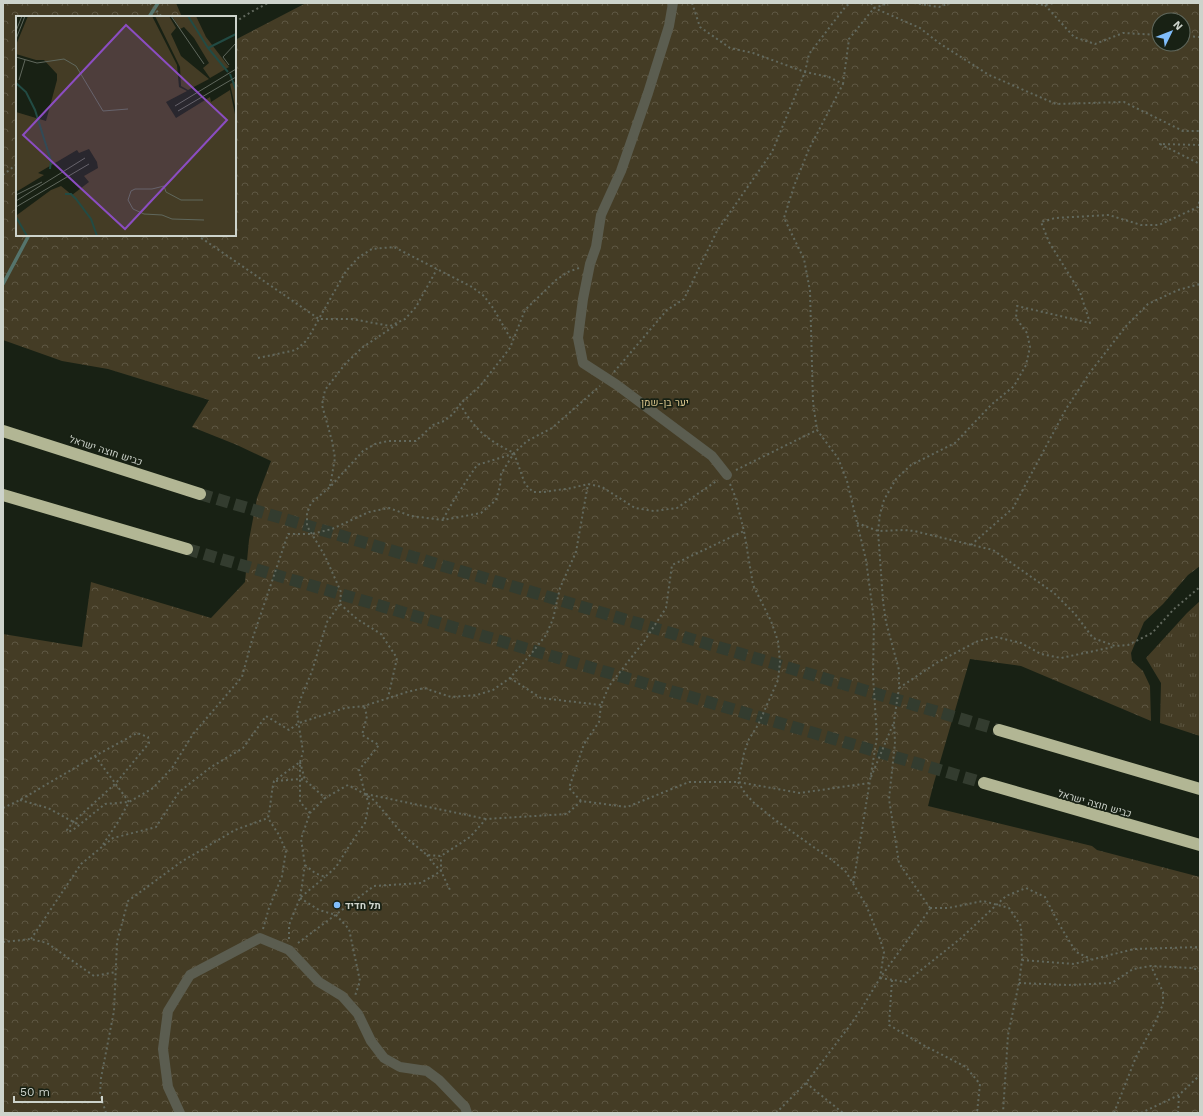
<svg xmlns="http://www.w3.org/2000/svg" width="1203" height="1116" viewBox="0 0 1203 1116" font-family="'Work Sans',Heebo,sans-serif">
  <style>
    .grass { fill: url(#grass-tufts) }
    .forest { fill: url(#forest-crowns); fill-rule: evenodd }
    .lines { fill: none; stroke-linecap: round; stroke-linejoin: round }
    .stream { stroke: #55746c; stroke-width: 3.5 }
    .highway-tunnel { stroke: #333c2f; stroke-width: 12; stroke-dasharray: 12 6; stroke-linecap: butt }
    .path { stroke: #62695e; stroke-width: 2; stroke-dasharray: 2 3; stroke-linecap: butt }
    .minor { stroke: #5b5d50; stroke-width: 10 }
    .highway { stroke: #b2b694; stroke-width: 12 }
    .poi-dot { fill: #80bdfa; stroke: #182114; stroke-width: 1.5 }
    .labels { text-anchor: middle; stroke-width: 3.5; stroke-linejoin: round; paint-order: stroke }
    .park-label { font-size: 10px; fill: #dbc78e; stroke: #182114 }
    .street-label { font-size: 10px; fill: #cdd3cb; stroke: #182114 }
    .poi-label { font-size: 10px; font-weight: bold; fill: #cdd3cb; stroke: #182114; text-anchor: start }
    .inset-river { fill: none; stroke: #224b44; stroke-width: 2 }
    .inset-road { fill: none; stroke: #60685d; stroke-width: 1 }
    .view { fill: #8b4dc1; fill-opacity: 0.15; stroke: #8b4dc1; stroke-width: 2 }
    .inset-edge { fill: none; stroke: #cdd3cb; stroke-width: 2 }
  </style>
  <defs>
    <pattern id="grass-tufts" width="24" height="20" patternUnits="userSpaceOnUse"><rect width="24" height="20" fill="#443c25"/><path d="M3 7l-1-3M5 7V3M7 7l1-3M15 17l-1-3M17 17v-4M19 17l1-3" fill="none" stroke="#5e5743"/></pattern>
    <pattern id="forest-crowns" width="20" height="18" patternUnits="userSpaceOnUse"><rect width="20" height="18" fill="#443c25"/><path d="M2 6a3 3 0 1 1 6 0M12 15a3 3 0 1 1 6 0" fill="none" stroke="#5e5743"/></pattern>
  </defs>
  <rect width="100%" height="100%" fill="#182114"/>
  <path class="grass" d="M1200,601V736L1160,723L1161,683L1146,658L1187,613Z"/>
  <path class="forest" d="M3,3H176L182,17H17V235H235V40L306,3H1200V566L1188,575L1163,604L1144,622L1131,653L1132,661L1143,671L1150,686L1151,721L1021,666L970,659L933,786L928,806L1092,846L1097,850L1200,877V1113H3V634L82,647L91,582L211,618L245,582L249,540L257,498L271,461L237,445L192,427L209,400L108,369L62,361L3,340ZM1159,20H1183V44H1159Z"/>
  <g class="lines">
    <path class="stream" d="M149,17L158,3
      M3,284L29,235"/>
    <path class="highway-tunnel" d="M200,494L999,730
      M187,549L984,783"/>
    <path class="path" d="M150,3L162,17
      M692,3L700,27L730,48L753,53L805,72L829,77L843,84L809,149L794,186L784,218L804,259L810,291L813,402L817,430L838,458L847,481L866,560L874,620L873,676L877,737L853,885
      M871,3L874,8L920,28L939,43L989,75L1056,104L1124,102L1183,131H1200
      M914,3L939,7L950,3
      M1031,3L1045,5L1054,3
      M1045,5L1074,37L1095,44L1123,33L1159,35
      M235,22L251,12L268,3
      M1183,36L1200,37
      M843,84L849,39L874,8L889,3
      M1200,145L1160,144L1200,164
      M3,175L17,164
      M197,235L319,319H352L390,326L405,319L416,307L437,269
      M579,268L568,272L556,280L525,310L510,348L480,386L460,404C475,430 487,440 514,453L525,484L533,492H544L572,488L588,484L602,487L635,508L654,511L677,508L718,480
      M258,358L296,350L307,340L346,271L359,257L372,249L394,247L472,287L484,296L493,308L512,341
      M614,372L667,310L684,299L717,231L772,152L805,72L809,54L846,6L851,3
      M736,470L817,430
      M730,484L735,496L744,531L753,585L771,621L778,641L780,662L778,680L758,725L749,739L744,753L738,782L745,793L753,802L774,819L832,860L846,872L866,905L880,939L884,952L880,978
      M330,486L335,458L332,441L322,405L325,390L346,363L363,347L399,323
      M443,519L457,495L477,465L513,454
      M857,523L878,531L904,530L914,531L993,550L1054,593L1075,614L1093,638L1115,646L1128,645L1152,633L1174,609L1200,587
      M971,545L1013,508L1066,409L1091,371L1127,325L1148,304L1178,290L1200,284
      M340,604L357,619L381,634L397,658L388,698
      M510,678L541,698L601,705
      M899,688L938,662L978,641L996,637L1021,643L1041,654L1061,658L1113,647
      M95,756L129,802L118,822L102,846
      M300,762L305,780L325,798L348,785L365,794L375,801L405,837L427,855L441,856L470,837L486,819L567,814L581,801L627,807L689,782H738L800,793L869,783
      M871,777L894,722
      M276,781L300,779L305,780
      M366,794L486,819
      M20,800L48,808L79,825
      M581,801L569,788L584,744L599,722L601,705L609,686L645,640L666,608L672,565L744,531
      M3,808L20,800L95,756L137,733L148,737L149,743L116,783L73,822L67,830L68,832L73,830L105,804L129,802L153,788L172,768L193,734L242,677L252,640L288,534H312L332,529L369,512L389,508L411,516L443,520L481,513L496,500L500,486L501,474L514,453L527,441L552,428L600,386
      M310,813L300,802V762L303,752L297,713L301,698L312,671L327,622L340,604L341,592L325,556L307,526V513L311,503L330,487L363,451L375,444L388,441H416L433,425L444,421L453,414L460,404
      M427,855L432,862L441,871L450,890
      M305,865L315,873L325,877L336,867L353,840L365,823L369,803L365,794L359,770L379,745L362,735L367,716L364,706
      M301,897L325,877
      M300,898L319,910L336,915L349,929L360,981L355,996
      M930,908L899,863L889,799L895,743L894,721L899,688V670L886,622L883,601L878,531L880,514L884,500L896,479L911,465L955,443L991,405L1014,386L1026,365L1030,347L1027,333L1016,318L1017,306L1090,323L1080,292L1049,242L1041,222L1055,218L1109,215L1141,225H1159L1198,207L1200,199
      M930,908H948L983,901L1009,908L1021,926L1022,960L1019,983L1008,1035L1003,1113
      M263,929L269,908L282,876L286,851L279,835L268,818C271,805 271,793 274,781L300,762
      M31,939L81,864L113,838L156,827L179,792L211,767L243,748L266,716L289,730L299,723L345,708L364,706L407,692L424,688L451,697L477,695L493,690L510,678L531,654L546,635L553,619L560,588L576,552L588,484
      M289,939V925L300,898L305,865L301,839L310,813L325,798
      M3,942L31,939L47,943L94,976L116,972
      M298,943L374,886L421,883L441,871V856
      M1022,960L1074,964L1134,949L1200,947
      M880,978L906,982L960,939L1006,896L1026,888L1045,897L1059,924L1076,952L1091,959
      M892,980L889,1025L923,1045L966,1067L980,1084L977,1113
      M1019,983L1068,985L1112,983L1133,969L1151,966L1193,968L1200,971
      M806,1083L843,1113
      M106,1113L100,1094L101,1078L114,1011L117,942L128,901L181,862L235,830L268,818
      M776,1113L806,1083L848,1028L862,1008L880,978L930,909
      M1114,1113L1136,1057L1155,1023L1163,1004V992L1151,966
      M1141,1113L1179,1095L1200,1075
      M1178,1113L1179,1095"/>
    <path class="minor" d="M673,3L669,26L648,93L621,171L601,215L596,247L590,264L583,299L578,338L583,363L617,385L712,456L727,475
      M180,1113L168,1087L163,1049L168,1011L190,975L260,938L289,950L319,982L342,996L358,1014L371,1041L384,1058L400,1067L427,1071L439,1080L465,1107L467,1113"/>
    <path class="highway" d="M3,431L200,494
      M3,495L187,549
      M999,730L1200,789
      M984,783L1200,845"/>
  </g>
  <circle class="poi-dot" cx="337" cy="905" r="4"/>
  <g class="labels">
    <g class="park-label">
      <text x="665" y="406">יער בן-שמן</text>
    </g>
    <g class="street-label">
      <text transform="translate(106 450) rotate(18)" y="4">כביש חוצה ישראל</text>
      <text transform="translate(1095 803) rotate(16)" y="4">כביש חוצה ישראל</text>
    </g>
    <g class="poi-label">
      <text x="345" y="909">תל חדיד</text>
    </g>
  </g>
  <g transform="translate(16 16)">
    <rect width="220" height="220" fill="#182114"/>
    <path d="M139,0H153L160,12L155,18L165,40L193,63L172,74L165,70L164,51ZM220,65V95L214,68Z" fill="#443c25"/>
    <path d="M12,0H136L161,49L163,71L171,75L150,86L160,102L194,81L195,86L214,74L220,103V220H0L1,199L35,174L45,170L56,179L73,166L68,160L82,152L81,146L73,133L63,137L61,134L22,157L28,159L0,176V96L30,105L41,64V58L28,44H20L0,38V29ZM156,0H180L190,21L213,51L194,62L187,52L193,47L178,22L168,11L164,13Z" fill="#443c25"/>
    <path class="inset-river" d="M172,0L192,32L212,56M192,32L220,18M214,58L220,74M0,67L10,76L19,94L35,145L34,153M49,178H55L60,183L75,203L81,220M0,201L11,220"/>
    <path class="inset-road" d="M155,0L188,48M0,15L6,0M0,23L9,0M0,41L21,47L48,43L60,50L87,95L112,93M213,49L207,41L220,27M3,64L9,44M159,90L220,53M162,95L220,61M0,179L26,166M187,184H165L150,176L148,170L136,173H119L115,175L112,184L117,193L128,198L146,199L156,203L188,204M0,185L69,142M0,191L73,148"/>
    <path class="view" d="M110,9L211,104L109,213L7,119Z"/>
    <rect width="220" height="220" class="inset-edge"/>
  </g>
  <rect width="1203" height="1116" fill="none" stroke="#cdd3cb" stroke-width="8"/>
  <g transform="translate(1171 32) rotate(47)"><circle r="19" fill="#182114" stroke="#60685d"/>
  <path d="M0-3L7 15L0 10L-7 15Z" fill="#80bdfa"/>
  <text y="-6" font-size="11" font-weight="bold" text-anchor="middle" fill="#cdd3cb">N</text>
  </g>
  <path d="M14 1096v6h88v-6" fill="none" stroke="#cdd3cb" stroke-width="2"/>
  <text x="20" y="1096" font-size="12" fill="#cdd3cb" stroke="#182114" stroke-width="3" paint-order="stroke">50 m</text>
</svg>
